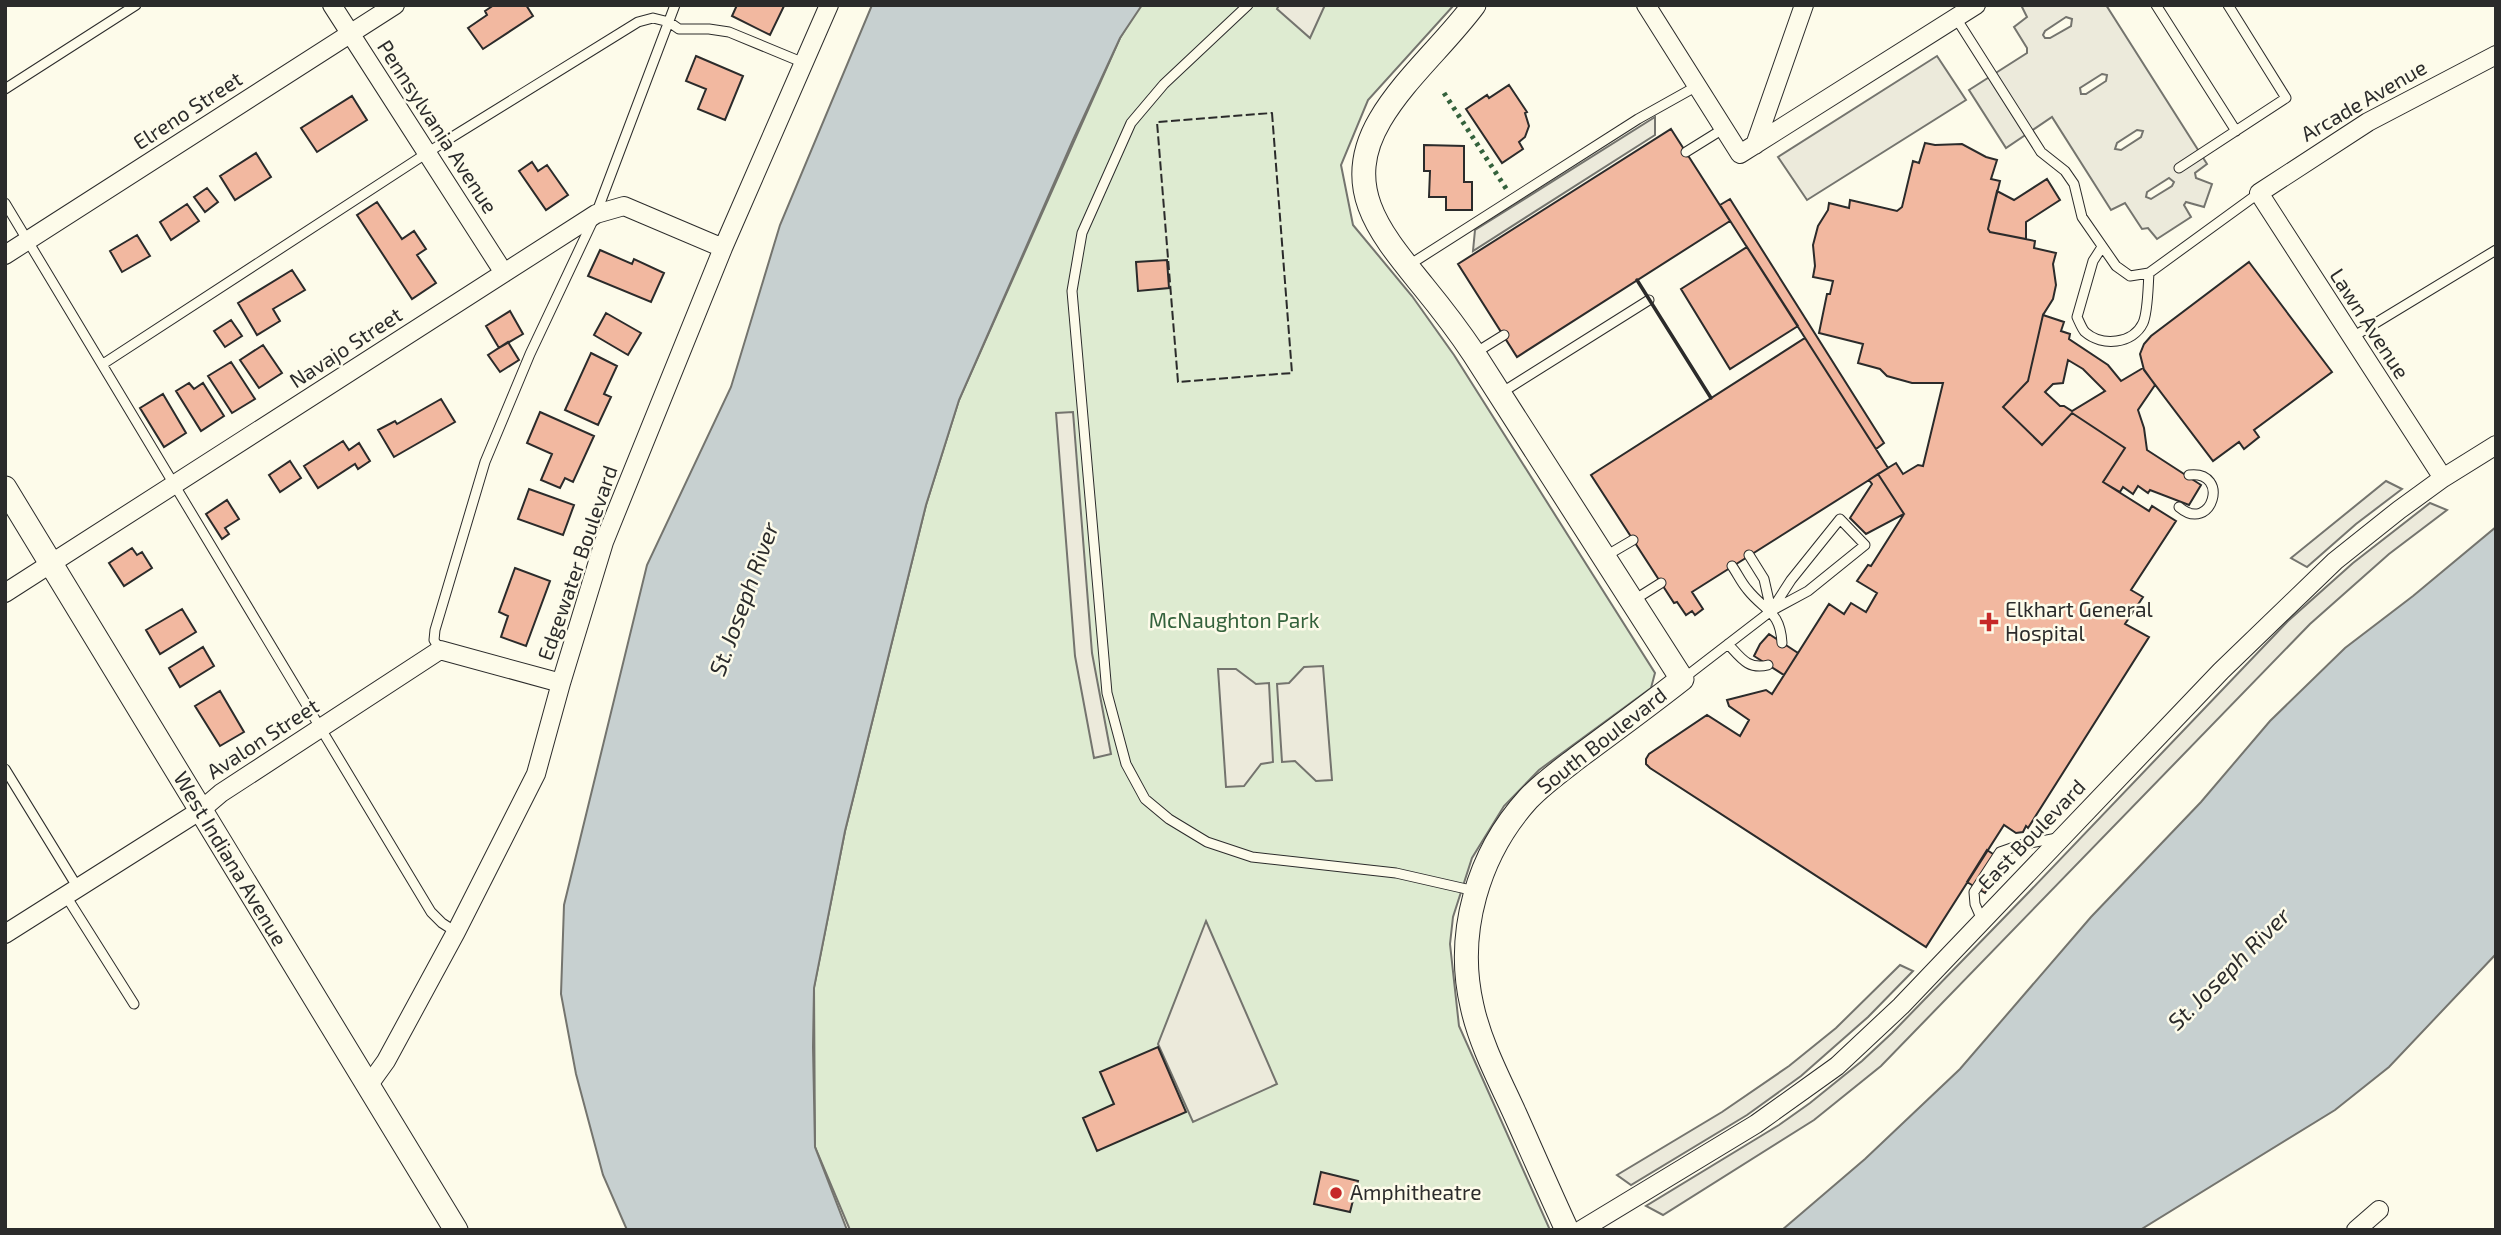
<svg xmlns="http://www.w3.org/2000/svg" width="2501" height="1235" viewBox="0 0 2501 1235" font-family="'Exo 2',sans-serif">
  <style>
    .green { fill: #deebd1; stroke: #74746e; stroke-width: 2 }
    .parking { fill: #eceadb; stroke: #74746e; stroke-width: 2; fill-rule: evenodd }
    .water { fill: #c7d0d0; stroke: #74746e; stroke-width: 2 }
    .building { fill: #f2b8a0; stroke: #2b2b2b; stroke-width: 2; fill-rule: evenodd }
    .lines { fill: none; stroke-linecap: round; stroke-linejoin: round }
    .service-casing { stroke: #2b2b2b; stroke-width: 11 }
    .minor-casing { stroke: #2b2b2b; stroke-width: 20 }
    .tertiary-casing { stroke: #2b2b2b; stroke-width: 25 }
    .service { stroke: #fdfbea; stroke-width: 9 }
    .minor { stroke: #fdfbea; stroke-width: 18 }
    .tertiary { stroke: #fdfbea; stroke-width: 23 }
    .hedge { stroke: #34623c; stroke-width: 5; stroke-dasharray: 3.5 5; stroke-linecap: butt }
    .fence { stroke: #2b2b2b; stroke-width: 2; stroke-dasharray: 9 3.5; stroke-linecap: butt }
    .wall { stroke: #2b2b2b; stroke-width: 3.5 }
    .poi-dot { fill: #c62828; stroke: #fdfbea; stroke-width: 2.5 }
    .labels { text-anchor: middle; stroke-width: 5; stroke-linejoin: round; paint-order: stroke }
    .street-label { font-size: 21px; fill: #2b2b2b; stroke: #fdfbea }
    .poi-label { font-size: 21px; fill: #2b2b2b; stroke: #fdfbea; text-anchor: start }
    .park-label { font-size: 21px; fill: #34623c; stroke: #fdfbea }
    .water-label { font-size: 23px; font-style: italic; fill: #2b2b2b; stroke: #fdfbea }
  </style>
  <rect width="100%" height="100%" fill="#fdfbea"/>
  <path class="green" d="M1140,5H1454L1368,100L1341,165L1353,225L1412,296L1454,355L1655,673L1651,688L1539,770L1504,806L1472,858L1453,917L1450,944L1459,1026L1550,1230H850L815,1147L814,987L845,831L926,505L959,400L1120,38Z"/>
  <path class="parking" d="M1279,5H1325L1310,38L1277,9Z
    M2021,5H2106L2207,164L2195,173L2196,178L2212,184L2204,207L2186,202L2184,205L2191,217L2157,239L2148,228L2142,229L2125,203L2111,210L2052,117L2006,148L1969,90L2027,53V48L2014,27L2027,17ZM2066,17L2072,19L2071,26L2050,38H2045L2043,35L2045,31ZM2102,74L2107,75L2106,81L2086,94H2081L2080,88ZM2137,130L2143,131L2141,137L2121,150L2115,149L2117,143ZM2169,178L2174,182L2172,186L2151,199L2146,197L2147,192Z
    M1937,56L1966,100L1807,200L1778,157Z
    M1655,117V135L1473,251L1475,230Z
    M1073,412L1092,653L1111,754L1094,758L1075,656L1056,413Z
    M2386,481L2402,489L2356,524L2307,567L2291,558Z
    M2430,503L2447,510L2389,554L2310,624L1881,1066L1814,1120L1663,1215L1646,1206L1779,1125L1810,1103L1862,1061L1892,1033L2029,892L2288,621L2353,563Z
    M1323,666L1332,780L1316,781L1295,761L1282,762L1277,684L1289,683L1304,667Z
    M1218,669H1236L1256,684L1269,683L1273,762L1261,764L1244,786L1226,787Z
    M1206,921L1277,1084L1193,1122L1158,1044Z
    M1900,965L1913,971L1868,1017L1801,1076L1747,1115L1631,1185L1617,1175L1722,1112L1789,1066L1836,1028Z"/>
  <path class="water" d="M872,5H1142L1120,38L1073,140L959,400L926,505L845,831L814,988L813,1047L815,1147L847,1230H627L603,1175L576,1074L561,994L564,905L647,565L731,387L780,225Z
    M2496,527V954L2389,1067L2335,1110L2140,1230H1782L1865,1159L1960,1069L2091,917L2201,802L2270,721L2345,648L2413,596Z"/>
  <path class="building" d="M494,5H526L533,16L483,49L468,28L487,15L485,11Z
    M737,5H784V6L770,35L732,16Z
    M696,56L743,76L725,120L698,109L706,89L686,81Z
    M1509,85L1527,112L1525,113L1529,126L1525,137L1519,142L1523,149L1502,163L1466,109L1487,95L1489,98Z
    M352,96L367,120L317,152L301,128Z
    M1671,129L1730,221L1517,357L1458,264Z
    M1925,143L1935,145L1962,144L1986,157L1997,160L1991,179L2000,181L1988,229L1990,232L2035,241L2034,248L2056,253L2053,264L2056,285L2053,299L2043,315L2028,381L2003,407L2042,445L2072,413L2125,448L2103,482L2149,511L2152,506L2176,521L2131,590L2143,597L2125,624L2149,637L2028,828L2026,826L2023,832L2016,833L2004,825L1926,947L1650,768L1646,764V759L1649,754L1707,715L1740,736L1749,720L1729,706L1727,700L1766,690L1772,694L1829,604L1844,614L1851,603L1866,612L1877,593L1857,581L1868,565L1871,566L1904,514L1878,474L1896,463L1903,474L1918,465L1923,466L1943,383H1912L1887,376L1880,369L1858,363L1863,344L1819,333L1827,294H1830L1833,281L1813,277L1815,266L1813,245L1818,226L1828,210L1829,203L1849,208L1850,200L1897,211L1902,207L1913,161L1919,163Z
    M1424,145L1464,146V182H1472V210H1446V197H1429L1430,171H1424Z
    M256,153L271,177L235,200L220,176Z
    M532,162L538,171L547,165L568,195L546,210L519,171Z
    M2047,179L2060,200L2026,222V239L1990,232L1988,229L1997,191L2014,200Z
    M207,188L218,202L205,212L194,197Z
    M1730,199L1884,443L1876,449L1720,205Z
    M377,202L402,239L414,231L426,249L417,255L436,283L412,299L357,215Z
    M187,204L199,221L171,240L160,222Z
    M137,235L150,256L122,272L110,251Z
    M1747,247L1798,326L1730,369L1681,289Z
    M600,250L632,264L634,259L664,273L651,302L588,276Z
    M1167,260L1169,288L1138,291L1136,262Z
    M2249,262L2332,372L2254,430L2259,437L2244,449L2239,442L2213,461L2144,370L2140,354L2144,344L2151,336Z
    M292,270L305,290L273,309L280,321L257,335L238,303Z
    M510,311L523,334L499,348L486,326Z
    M606,313L641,333L628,355L594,335Z
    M2043,315L2064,322L2061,331L2070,334L2069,339L2108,365L2121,381L2143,368L2155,385L2138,410L2144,428L2147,450L2201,485L2189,505L2150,490L2148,493L2138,486L2133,494L2123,487L2120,492L2103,482L2125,448L2072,413L2042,445L2003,407L2028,381ZM2068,360L2083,369L2105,391L2072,411L2064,406H2060L2045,392L2053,384L2063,383Z
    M231,320L242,336L225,347L214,331Z
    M1805,338L1888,468L1692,592L1703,609L1695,615L1692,611L1686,615L1677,602L1674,603L1591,475Z
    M508,342L519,360L500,372L488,355Z
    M263,345L282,373L259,388L240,360Z
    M591,353L617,366L604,394L611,397L598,425L565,410Z
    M231,362L255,399L232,413L208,376Z
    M189,383L194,389L203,383L224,416L201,431L176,391Z
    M163,394L186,433L164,447L140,408Z
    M441,399L455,422L394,457L378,430L395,421L397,424Z
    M540,412L594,436L573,482L565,478L560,488L541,480L552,454L527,443Z
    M343,441L349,450L359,443L370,461L358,469L355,464L318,488L304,466Z
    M290,461L301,478L280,492L269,475Z
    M1878,474L1904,514L1866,534L1850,518L1872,484L1869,480Z
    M529,489L574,505L563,535L518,519Z
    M227,500L239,519L225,528L229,534L222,539L206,514Z
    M132,548L137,555L142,552L152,568L124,586L109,563Z
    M515,568L550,581L526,646L501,637L508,616L499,612Z
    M182,609L196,632L160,654L146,630Z
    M1769,634L1798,653L1784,675L1754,656L1760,644Z
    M203,647L214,666L180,687L169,668Z
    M220,691L244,732L220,746L195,706Z
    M1987,850L2005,862L1985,893L1967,882Z
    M1158,1047L1186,1112L1097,1151L1083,1118L1114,1104L1100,1072Z
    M1321,1172L1358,1181L1350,1212L1314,1204Z"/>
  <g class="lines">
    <g class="service-casing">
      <path id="service" d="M1248,5L1164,84L1131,123L1082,233L1072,291L1107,693L1126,764L1145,799L1169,819L1207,842L1252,857L1396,873L1475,891
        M2156,5L2236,131
        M1956,18L2041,152L2065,171L2074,184L2082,217L2116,266L2130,276L2149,273L2259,193
        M5,89L136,5
        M1686,152L1723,129
        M2179,168L2286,98L2228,5
        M5,203L431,912L442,923L456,932
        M2102,247L2093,261L2077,317C2079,321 2082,329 2085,332C2102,347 2133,344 2143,323C2148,312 2148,286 2149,273
        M1409,265L1638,119L1697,86
        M2351,338L2496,250
        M1475,353L1504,335
        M103,364L444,142L638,22L653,18L669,22L679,29H709L729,32L804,63
        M1501,393L1649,300
        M2179,507C2212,535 2231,470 2189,475
        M1749,555L1764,579L1771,610
        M1604,557L1633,540
        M1732,566C1737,573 1741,582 1747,589C1765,612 1780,610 1782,643
        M1634,600L1661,583
        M1728,644C1741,658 1748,670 1768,665
        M440,650L434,640L435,630L485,462L530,354L596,214L675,5
        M1684,678L1771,611L1808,591L1865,545L1840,519L1791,580L1771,611
        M5,769L78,888
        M66,896L134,1004
        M1982,920L1975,904L1974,892L2000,852L2020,845L2057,838"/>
    </g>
    <g class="minor-casing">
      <path id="minor" d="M332,5L504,273
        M1646,5L1740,154L1976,5
        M1755,145L1804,5
        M5,255L395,5
        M2443,478L2259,193L2368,122L2496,55
        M5,593L596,214L624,206L723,248
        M5,934L201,810L221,793L440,650L561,683
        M368,1086L386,1061L456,932L536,774L561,683L604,542L723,248L829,5
        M1581,1230L1756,1124L1837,1066L1901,1006L2221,671L2335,561L2399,510L2443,478L2496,445
        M2356,1230L2379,1210"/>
    </g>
    <g class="tertiary-casing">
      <path id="tertiary" d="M1474,5C1445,44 1404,79 1380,120C1340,188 1381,234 1423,286C1441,308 1458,330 1474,354L1682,679C1649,705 1615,730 1581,755C1563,769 1543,783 1528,799C1478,854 1455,933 1472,1006C1480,1043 1499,1079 1515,1114C1532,1152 1549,1191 1567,1230
        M5,488L456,1230"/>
    </g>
    <use href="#service" class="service"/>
    <use href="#minor" class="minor"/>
    <use href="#tertiary" class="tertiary"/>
    <path class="hedge" d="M1444,93L1507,190"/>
    <path class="fence" d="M1272,113L1292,373L1178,382L1157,122Z"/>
    <path class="wall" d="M1637,280L1711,398"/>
  </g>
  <g class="poi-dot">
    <path d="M1985.5 611.5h7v7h7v7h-7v7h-7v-7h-7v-7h7z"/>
    <circle cx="1336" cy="1193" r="7"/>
  </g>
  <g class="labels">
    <g class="street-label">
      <text transform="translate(2364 101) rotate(-30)" y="7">Arcade Avenue</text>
      <text transform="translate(188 111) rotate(-33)" y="7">Elreno Street</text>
      <text transform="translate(437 127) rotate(57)" y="7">Pennsylvania Avenue</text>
      <text transform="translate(2369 324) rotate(57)" y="7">Lawn Avenue</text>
      <text transform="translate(346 348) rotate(-33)" y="7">Navajo Street</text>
      <text transform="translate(578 563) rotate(-71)" y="7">Edgewater Boulevard</text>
      <text transform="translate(263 739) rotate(-33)" y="7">Avalon Street</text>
      <text transform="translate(1602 741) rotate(-38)" y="7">South Boulevard</text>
      <text transform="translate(2032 835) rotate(-46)" y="7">East Boulevard</text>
      <text transform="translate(230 859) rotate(59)" y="7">West Indiana Avenue</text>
    </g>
    <g class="poi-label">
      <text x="2005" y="617">Elkhart General<tspan x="2005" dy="24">Hospital</tspan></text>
      <text x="1350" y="1200">Amphitheatre</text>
    </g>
    <g class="park-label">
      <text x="1234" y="628">McNaughton Park</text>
    </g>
    <g class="water-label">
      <text transform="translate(744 599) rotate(-70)" y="8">St. Joseph River</text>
      <text transform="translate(2229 969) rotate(-45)" y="8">St. Joseph River</text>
    </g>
  </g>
  <rect width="2501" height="1235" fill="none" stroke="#2b2b2b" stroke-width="14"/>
</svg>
